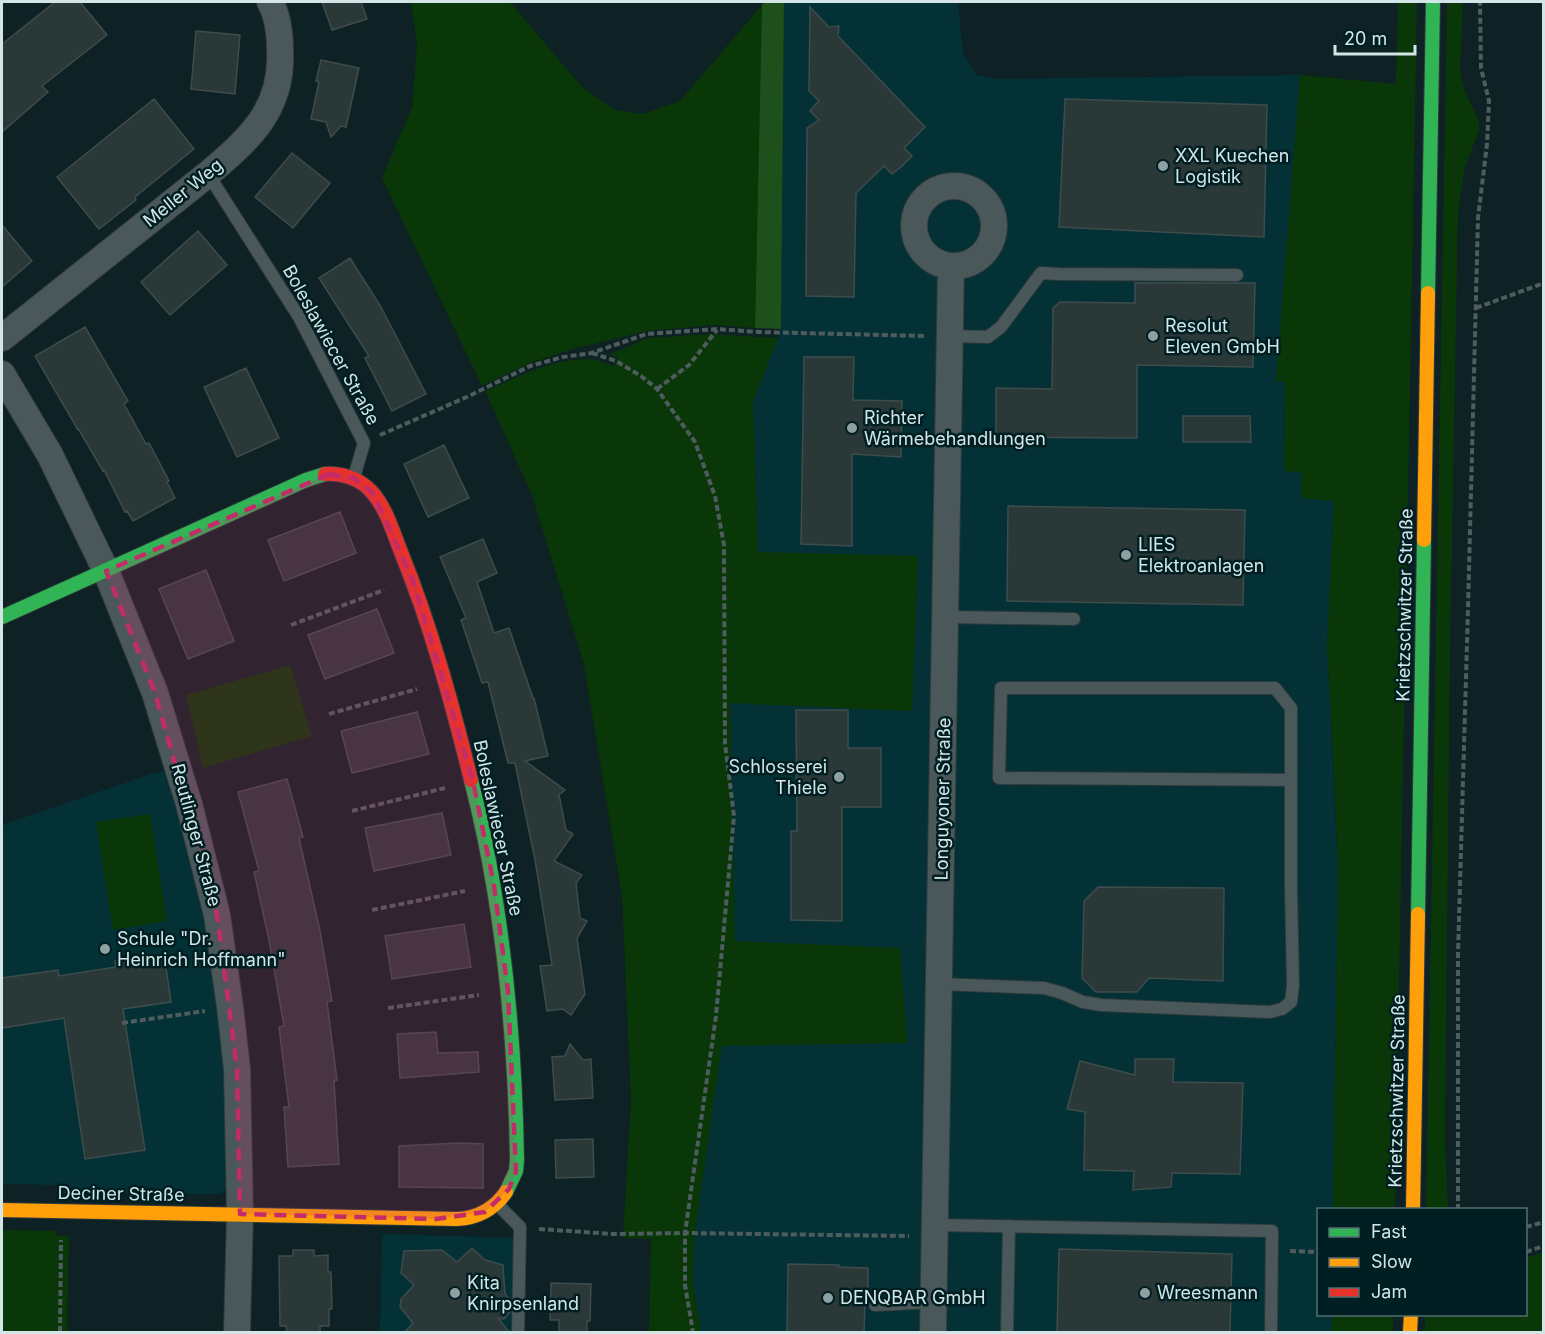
<svg xmlns="http://www.w3.org/2000/svg" width="1545" height="1334" viewBox="0 0 1545 1334" font-family="Inter,sans-serif">
  <style>
    .built { fill: #043135 }
    .green { fill: #093708 }
    .forest { fill: #1d501a }
    .building { fill: #2a3838; stroke: #3e4c4c; stroke-width: 1.5 }
    .lines { fill: none; stroke-linecap: round; stroke-linejoin: round }
    .lane-casing { stroke: #2e3a3c; stroke-width: 14 }
    .street-casing { stroke: #2e3a3c; stroke-width: 28 }
    .fast-casing { stroke: #2e3a3c; stroke-width: 16 }
    .slow-casing { stroke: #2e3a3c; stroke-width: 16 }
    .jam-casing { stroke: #2e3a3c; stroke-width: 16 }
    .path { stroke: #4f5c5e; stroke-width: 4; stroke-dasharray: 6 3; stroke-linecap: butt }
    .lane { stroke: #4b585a; stroke-width: 12 }
    .street { stroke: #4b585a; stroke-width: 26 }
    .fast { stroke: #30b455; stroke-width: 14 }
    .slow { stroke: #ff9f0a; stroke-width: 14 }
    .jam { stroke: #e5322d; stroke-width: 14 }
    .marked { fill: #c42c69; fill-opacity: 0.2; stroke: #c42c69; stroke-width: 4.5; stroke-dasharray: 12 8; stroke-linejoin: round }
    .poi-dot { fill: #8ea0a3; stroke: #001f22; stroke-width: 2 }
    .labels { text-anchor: middle; stroke-width: 5; stroke-linejoin: round; paint-order: stroke }
    .poi-label { font-size: 18px; fill: #d3e5e7; stroke: #001f22; text-anchor: start }
    .street-label { font-size: 18px; fill: #d3e5e7; stroke: #001f22 }
  </style>
  <rect width="100%" height="100%" fill="#0e2124"/>
  <path class="built" d="M784,2H958L963,53L976,75L997,79L1300,75L1276,382L1285,380L1284,470L1302,473L1334,501L1327,648L1332,741L1338,872L1333,1209L1318,1210V1314L1332,1315V1332H701L693,1282L694,1240L722,1046L907,1043L900,948L735,941L730,702L912,710L918,556L758,552L753,402L781,329Z
    M167,770L186,840L202,910L215,988L225,1078L227,1188L221,1194L58,1193V1185L2,1184V825L151,774Z
    M382,1234L515,1238L512,1332H380Z"/>
  <path class="green" d="M411,2H510L582,87L615,110L643,114L680,101L762,5L755,328L715,325L647,331L573,349L530,363L482,386L382,178L412,107L417,46Z
    M1398,2H1417L1395,1209H1333L1338,872L1333,751L1327,648L1334,501L1301,498L1302,473L1284,471L1285,381L1276,382L1300,75L1396,84Z
    M1447,2H1463L1460,71L1465,92L1479,121V130L1465,168L1458,211L1450,654L1445,1139L1448,1209L1426,1210Z
    M710,334L778,338L753,402L758,552L918,556L912,711L730,703L735,941L900,948L907,1043L722,1046L694,1240L693,1282L701,1332H649L651,1239L623,1238L631,1100L622,895L584,664L532,495L485,391C518,377 554,358 591,359C598,359 606,364 613,366L618,357L608,355L648,338Z
    M290,665L312,736L203,768L186,695Z
    M150,814L167,921L113,930L96,822Z
    M2,1230L55,1231V1235L69,1236L67,1332H2Z
    M1543,1252V1332H1425V1315L1526,1314V1258Z
    M1332,1315H1393V1332H1332Z"/>
  <path class="forest" d="M764,2H784L781,329L755,328L762,5Z"/>
  <path class="building" d="M55,2H80L107,35L42,86L48,92L2,132V44Z
    M322,2H361L367,19L332,30Z
    M810,7L829,27L839,26L838,36L925,127L904,148L912,156L901,167L892,174L884,166L856,193L854,297L806,296L807,128L819,120L810,111L819,101L809,91Z
    M196,31L240,35L235,94L191,89Z
    M321,60L359,68L346,127L341,126L331,137L326,122L311,119L319,82L316,81Z
    M154,99L194,149L135,197L136,200L99,229L57,177Z
    M1065,99L1267,105L1264,237L1059,227Z
    M292,153L330,183L293,228L255,197Z
    M2,225L32,261L2,287Z
    M198,231L227,265L170,315L141,282Z
    M350,258L381,307L426,394L392,411L365,358L369,356L319,278Z
    M1135,283H1255L1253,367L1137,365V438L996,437V388L1052,389L1053,308L1060,302L1135,303Z
    M85,327L128,401L124,404L146,444L149,443L169,481L167,482L175,498L133,521L127,511L125,512L104,470L103,471L79,430H78L35,356Z
    M804,357H854L853,400L902,401L901,457L852,454V546L801,544Z
    M246,368L279,438L237,457L204,387Z
    M1183,416H1250L1251,442H1183Z
    M444,445L469,498L428,517L404,464Z
    M1008,506L1245,510L1243,605L1007,601Z
    M340,512L356,553L284,581L268,540Z
    M483,539L497,573L477,582L494,633L509,628L533,698H534L548,756L525,761L565,790L559,795L566,830L573,834L554,861L582,875L576,883L580,918L587,921L577,938L585,994L571,1015L563,1009L547,1011L540,966L552,965L535,860L515,763H508L488,682L482,683L461,620L466,618L440,557Z
    M206,570L234,641L188,659L159,589Z
    M377,609L394,653L325,679L308,635Z
    M796,710H848V748H881V807H842V921L791,920V831H797Z
    M417,712L429,754L352,773L341,731Z
    M287,779L303,837L299,838L320,931L332,1001L327,1002L337,1080L334,1081L339,1164L288,1167L284,1107H289L279,1027L284,1026L269,940L254,872L259,871L238,792Z
    M442,813L451,855L374,871L365,828Z
    M1098,887L1224,888L1223,981L1149,978L1137,992H1096L1082,978L1084,901Z
    M464,924L471,967L392,979L385,936Z
    M164,954L171,1002L123,1009L145,1150L85,1159L64,1018L2,1028V978L58,970L59,976L116,967L115,961Z
    M436,1032L438,1053L478,1052L479,1072L400,1078L397,1034Z
    M570,1044L583,1060L591,1059L593,1098L555,1100L552,1057L565,1056Z
    M1135,1059H1174L1173,1082L1243,1083L1240,1174L1172,1173L1171,1187L1133,1190L1134,1171L1084,1170L1085,1112L1067,1109L1080,1061L1135,1075Z
    M593,1139L594,1177L556,1178L555,1140Z
    M459,1143L483,1144V1188L399,1187V1146Z
    M472,1248L485,1260L503,1265L505,1294L510,1300V1312L504,1319L498,1318L509,1332H405L413,1323L400,1307L401,1299L414,1285L401,1273L404,1251L442,1250L457,1262Z
    M1059,1249L1232,1254L1230,1332H1057Z
    M293,1250H314V1256L328,1255V1272H331L332,1309H329V1326H320V1332H287L286,1326H280L279,1256H293Z
    M788,1264L839,1265L838,1267L868,1268V1301L865,1302L864,1332H787Z
    M551,1283L591,1284L590,1321H587V1332H559V1320H550Z"/>
  <g class="lines">
    <g class="lane-casing">
      <path id="lane" d="M208,174L299,317L364,443L354,477
        M950,336L988,337L1001,327L1041,273L1058,274L1237,275
        M946,617L1074,619
        M939,984L1044,988L1062,993L1083,1002L1101,1005L1270,1012L1282,1009L1291,1002L1293,985L1291,890V708L1275,688H1001L999,778L1291,780
        M498,1205L520,1227L518,1332
        M936,1225L1272,1231L1271,1332
        M875,1305L934,1302
        M1007,1332L1009,1226"/>
    </g>
    <g class="street-casing">
      <path id="street" d="M914 226a40 40 0 1 1 80 0a40 40 0 1 1-80 0Z
        M2,338L208,174C249,139 283,110 280,51C280,35 278,16 270,2
        M2,374L50,455L106,571L155,693L189,804L217,915L230,1007L237,1069L240,1214L237,1332
        M933,1332L951,266"/>
    </g>
    <g class="fast-casing">
      <path id="fast" d="M1428,293L1433,2
        M2,617L306,480L325,474
        M471,780C503,904 515,1032 517,1160L516,1171L506,1192
        M1418,914L1424,540"/>
    </g>
    <g class="slow-casing">
      <path id="slow" d="M1424,540L1428,293
        M2,1210L457,1219C478,1218 494,1209 506,1192
        M1413,1210L1418,914
        M1410,1332L1411,1314"/>
    </g>
    <g class="jam-casing">
      <path id="jam" d="M325,474C341,473 359,478 371,491C386,507 393,532 401,552C431,626 452,703 471,780"/>
    </g>
    <path class="path" d="M1476,308L1544,283
      M592,353L616,361L641,376L657,389L695,442L715,496L724,545L725,744L734,816L716,1016L685,1233V1285L693,1332
      M657,389L689,365L717,330
      M380,435L469,396L530,366L563,357L592,353L646,334L717,329L758,332L926,336
      M291,625L384,590
      M329,714L417,689
      M352,811L445,788
      M372,910L465,891
      M388,1008L479,995
      M122,1023L205,1011
      M1458,1210V953L1468,609L1478,218L1487,144L1489,101L1481,68L1480,2
      M1526,1227L1544,1222
      M539,1229L612,1234L685,1233L909,1236
      M1290,1251L1318,1252
      M1526,1252L1544,1246
      M60,1332L61,1240"/>
    <use href="#lane" class="lane"/>
    <use href="#street" class="street"/>
    <use href="#fast" class="fast"/>
    <use href="#slow" class="slow"/>
    <use href="#jam" class="jam"/>
  </g>
  <path class="marked" d="M329,474L354,478L373,493L413,580L473,781L494,885L508,991L516,1172L509,1189L485,1212L436,1219L240,1214L237,1069L217,915L155,693L106,571Z"/>
  <g class="poi-dot">
    <circle cx="1163" cy="166" r="6"/>
    <circle cx="1153" cy="336" r="6"/>
    <circle cx="852" cy="428" r="6"/>
    <circle cx="1126" cy="555" r="6"/>
    <circle cx="839" cy="777" r="6"/>
    <circle cx="105" cy="949" r="6"/>
    <circle cx="455" cy="1293" r="6"/>
    <circle cx="1145" cy="1293" r="6"/>
    <circle cx="828" cy="1298" r="6"/>
  </g>
  <g class="labels">
    <g class="poi-label">
      <text x="1175" y="162">XXL Kuechen<tspan x="1175" dy="21">Logistik</tspan></text>
      <text x="1165" y="332">Resolut<tspan x="1165" dy="21">Eleven GmbH</tspan></text>
      <text x="864" y="424">Richter<tspan x="864" dy="21">Wärmebehandlungen</tspan></text>
      <text x="1138" y="551">LIES<tspan x="1138" dy="21">Elektroanlagen</tspan></text>
      <text x="827" y="773" text-anchor="end">Schlosserei<tspan x="827" dy="21">Thiele</tspan></text>
      <text x="117" y="945">Schule "Dr.<tspan x="117" dy="21">Heinrich Hoffmann"</tspan></text>
      <text x="467" y="1289">Kita<tspan x="467" dy="21">Knirpsenland</tspan></text>
      <text x="1157" y="1299">Wreesmann</text>
      <text x="840" y="1304">DENQBAR GmbH</text>
    </g>
    <g class="street-label">
      <text transform="translate(183 193) rotate(-39)" y="6">Meller Weg</text>
      <text transform="translate(331 345) rotate(61)" y="6">Boleslawiecer Straße</text>
      <text transform="translate(1405 605) rotate(-89)" y="6">Krietzschwitzer Straße</text>
      <text transform="translate(943 799) rotate(-89)" y="6">Longuyoner Straße</text>
      <text transform="translate(498 828) rotate(78)" y="6">Boleslawiecer Straße</text>
      <text transform="translate(196 835) rotate(75)" y="6">Reutlinger Straße</text>
      <text transform="translate(1397 1091) rotate(-89)" y="6">Krietzschwitzer Straße</text>
      <text transform="translate(121 1194) rotate(1)" y="6">Deciner Straße</text>
    </g>
  </g>
  <rect width="1545" height="1334" fill="none" stroke="#d3e5e7" stroke-width="6"/>
  <rect x="1317" y="1208" width="210" height="108" fill="#001f22" stroke="#546e71" stroke-width="1.5"/>
  <rect x="1329" y="1228" width="30" height="9" fill="#30b455" stroke="#546e71" stroke-width="1.5"/>
  <text x="1371" y="1238" font-size="18" fill="#d3e5e7">Fast</text>
  <rect x="1329" y="1258" width="30" height="9" fill="#ff9f0a" stroke="#546e71" stroke-width="1.5"/>
  <text x="1371" y="1268" font-size="18" fill="#d3e5e7">Slow</text>
  <rect x="1329" y="1288" width="30" height="9" fill="#e5322d" stroke="#546e71" stroke-width="1.5"/>
  <text x="1371" y="1298" font-size="18" fill="#d3e5e7">Jam</text>
  <path d="M1335 45v9h80v-9" fill="none" stroke="#d3e5e7" stroke-width="3"/>
  <text x="1344" y="45" font-size="18" fill="#d3e5e7" stroke="#001f22" stroke-width="4.5" paint-order="stroke">20 m</text>
</svg>
